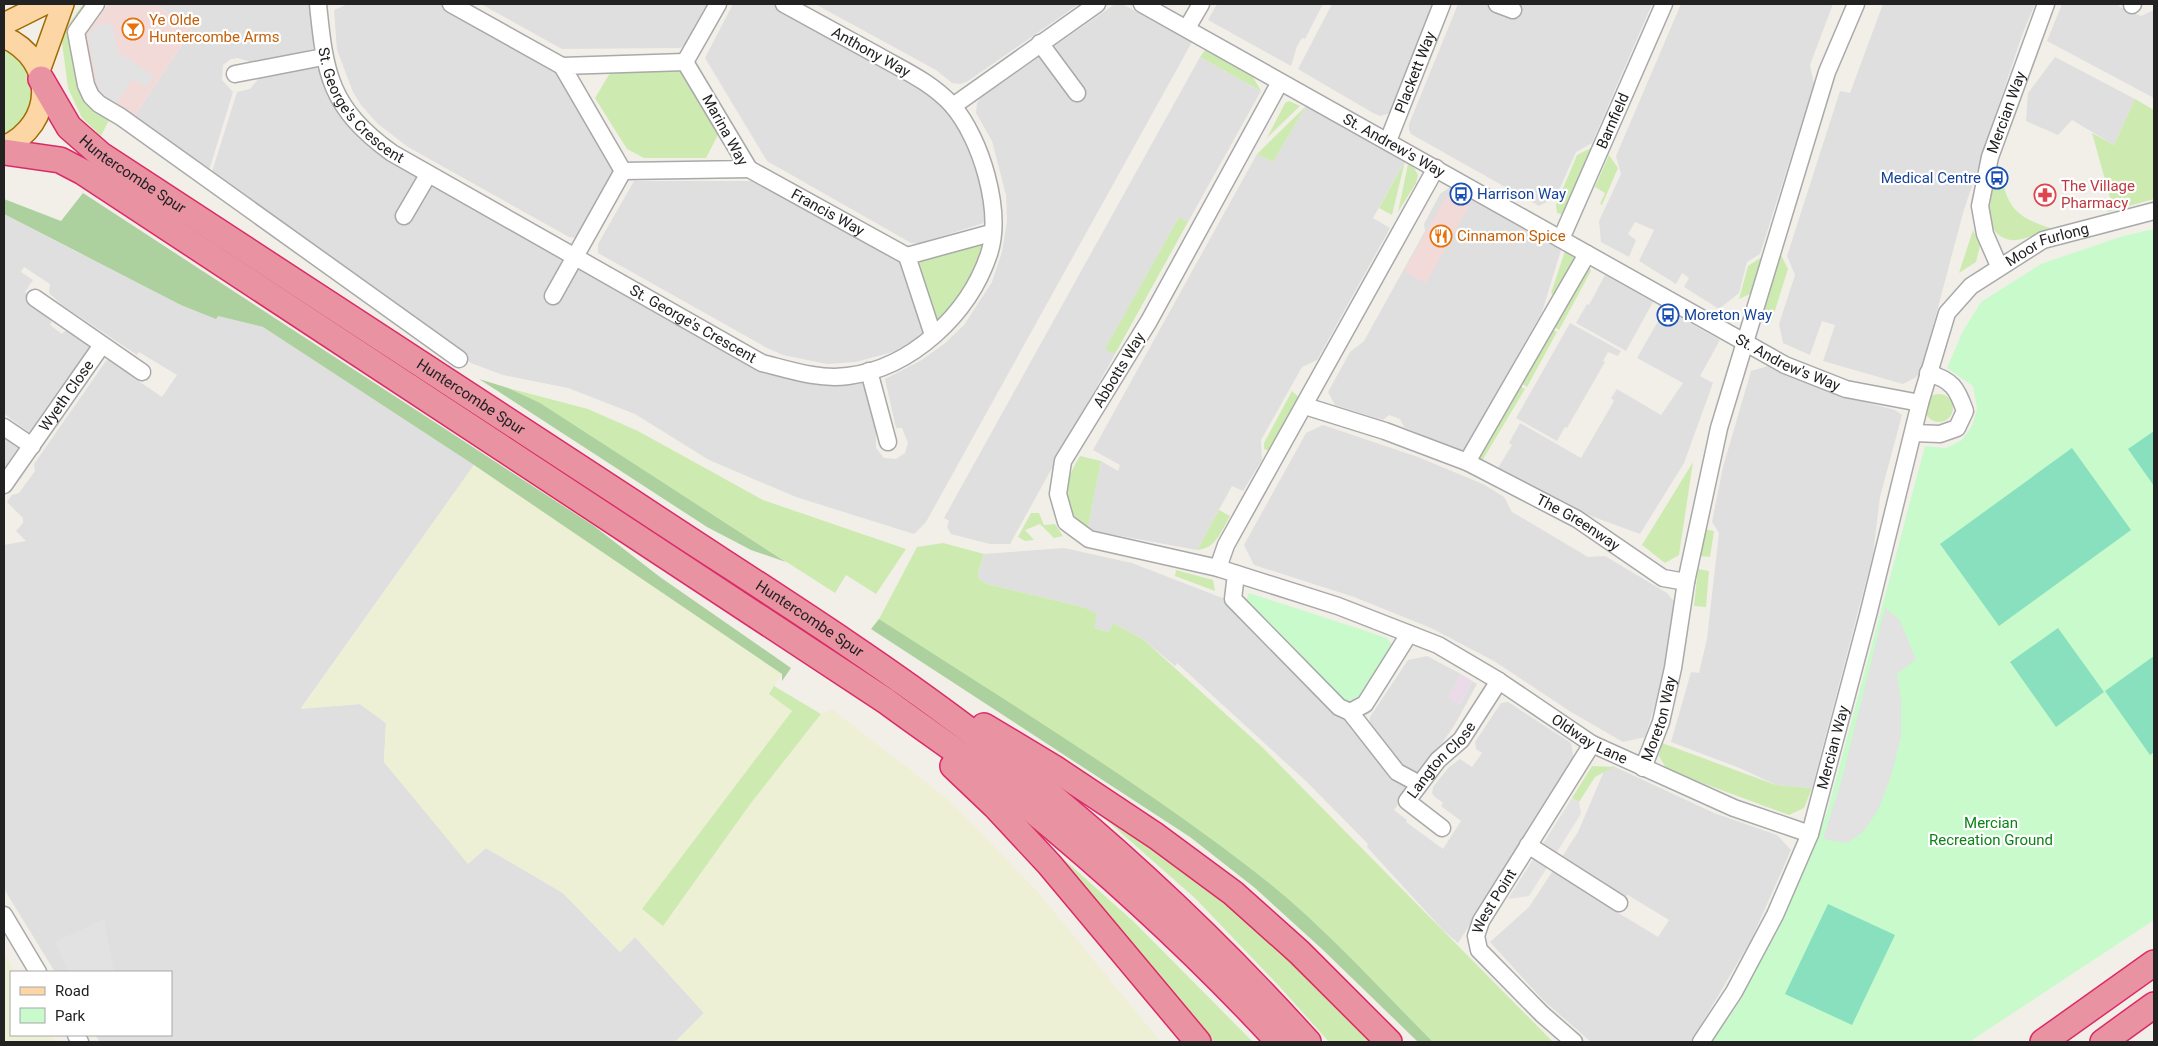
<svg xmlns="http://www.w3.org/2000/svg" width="2158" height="1046" viewBox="0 0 2158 1046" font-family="Roboto,sans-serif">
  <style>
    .residential { fill: #e0dfdf }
    .commercial { fill: #f2dad9 }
    .industrial { fill: #ebdbe8 }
    .farmland { fill: #eef0d5 }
    .grass { fill: #cdebb0 }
    .forest { fill: #add19e }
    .park { fill: #c8facc }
    .pitch { fill: #88e0be }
    .parking { fill: #e2e2e2 }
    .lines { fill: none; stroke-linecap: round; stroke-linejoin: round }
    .minor-casing { stroke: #a9a9a9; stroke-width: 19 }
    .major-casing { stroke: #a06b00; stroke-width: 24 }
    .highway-casing { stroke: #dc2a67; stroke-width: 28 }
    .minor { stroke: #fff; stroke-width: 16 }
    .major { stroke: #fcd6a4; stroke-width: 21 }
    .highway { stroke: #e892a2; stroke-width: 25 }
    .labels { text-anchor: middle; stroke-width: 4.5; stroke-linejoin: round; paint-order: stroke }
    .food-label { font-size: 15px; fill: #c56008; stroke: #fff; text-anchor: start }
    .street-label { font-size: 15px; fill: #222; stroke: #fff }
    .transit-label { font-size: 15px; fill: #164399; stroke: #fff; text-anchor: start }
    .health-label { font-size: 15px; fill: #be3a42; stroke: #fff; text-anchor: start }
    .park-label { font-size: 15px; fill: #0c8416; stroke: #fff }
  </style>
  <rect width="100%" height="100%" fill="#f2efe9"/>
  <path class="residential" d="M156,4H312L314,46L312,49L254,63L238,58L231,59L223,65L222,80L233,92L208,174L132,120L192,30Z
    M348,4H440L554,68L614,172L576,238L569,237L408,147L378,124L361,105L353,92L337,50L334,10Z
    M481,4H710L685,45L680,48L562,49Z
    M733,4H773L915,82L931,94L960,125L985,190L984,223L920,243H911L767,161L705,58Z
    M815,4H1079L968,81L961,84L952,83L936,70Z
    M1115,4H1122L1192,42L926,522L914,534L796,497L709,460L635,414L568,388L503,375L471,363L437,336L211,175L237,92L250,89L260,77L315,67L318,69L358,134L373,149L396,164L764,370L829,383L865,382L879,431L876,436V448L884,458L896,459L905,453L908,443L902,428H896L885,379L920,361L944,344L964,325L992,282L1002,252L1007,221L1006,195L992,141L976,113L977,103L980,98Z
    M1217,4H1323L1305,39L1302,38L1297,46L1291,66L1208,20Z
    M1332,4H1436L1390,113L1380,116L1373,113L1298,69Z
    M1458,4H1489L1506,10L1508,4H1652L1592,143L1576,152L1556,197L1539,206L1411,134L1409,130V124Z
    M1681,4H1833L1810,65L1814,84L1760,254L1747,262L1739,293L1719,309L1684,287L1689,278L1682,273L1676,284L1639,261L1654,230L1635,222L1628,234L1636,240L1629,257L1601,242L1599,221L1621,174L1616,156Z
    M1883,4H2035L2022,35L1963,213L1920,375L1903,384L1823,361L1835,325L1822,321L1810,355L1783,343L1779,324L1795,275L1787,256L1840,91L1850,93Z
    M2062,4H2118L2120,7L2141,16L2154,10V98L2047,41Z
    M1200,57L1261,91L1188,222L1179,217L1106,348L1115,354L1010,544H990L951,534L947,527L949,521L944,518Z
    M2055,57L2135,99L2114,145L2072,120L2058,135L2026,121L2028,93Z
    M1306,106L1405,161L1373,218L1390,228L1317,360L1302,367L1261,440L1262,460L1243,491L1232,486L1197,550L1094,531L1088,527L1101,461L1118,471L1120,465L1093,450L1257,154L1273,162Z
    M634,181H755L901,260L924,331L922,335L896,351L856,362L827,364L783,355L767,348L598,253V244Z
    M1449,188L1460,190L1561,250L1542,312L1504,379L1499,397L1469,446L1460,452L1404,427L1400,419L1389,415L1383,420L1335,405L1328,392L1350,352L1364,341L1425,231L1424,224L1440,194Z
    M4,214L81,254L218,316L263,327L474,465L301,708L360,704L386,723L384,762L468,863L486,848L563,893L620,952L635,937L704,1013L675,1042H100L95,1035H171V972H55L4,889V545L26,541L16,531L23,523V518L7,502L12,495L19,493L35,471L34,464L106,361L110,359L135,375L134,378L162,397L177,375L139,352L137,355L62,305L49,293L50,284L24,267L21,272L33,280L25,292L55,314L50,325L62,334L66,330L80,337L89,345L90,350L37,433H30L4,414Z
    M1605,275L1653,302L1626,351L1576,323L1587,304L1589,305Z
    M1665,309L1720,340L1700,376L1713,383L1684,463L1640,534L1564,506L1498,468L1512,445L1509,443L1520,423L1581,458L1614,401L1611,398L1617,389L1661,415L1683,383L1637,358Z
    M1570,323L1621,351L1618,356L1608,352L1603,361L1605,362L1567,428L1565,427L1557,441L1516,418Z
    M1768,366L1853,399L1895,410L1902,415L1880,497L1873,554L1812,788L1776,785L1742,769L1671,742L1691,672L1699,673L1707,639L1719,533L1712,522L1723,467L1751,371Z
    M1323,425L1418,457L1483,484L1504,497L1512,512L1588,557L1605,556L1667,593L1677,605L1660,688L1645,737L1623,742L1571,712L1494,661L1431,628L1354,597L1254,565L1244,545L1306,433Z
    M4,427L25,443L4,480Z
    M1064,548L1132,563L1225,599L1369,725L1370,717L1408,660L1427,656L1461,674L1449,698L1460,704L1472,681L1477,684L1454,726L1394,810L1407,820L1406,822L1443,849L1461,821L1441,806L1443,803L1435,797L1432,793L1433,787L1449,767L1460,759L1472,767L1482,753L1476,749L1475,742L1501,703L1508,702L1571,743L1574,761L1458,943L1443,930L1367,847L1368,844L1308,783L1177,663L1175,666L1144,640L1113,623L1109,632L1094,628L1083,607L987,584L979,579L978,573L984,554Z
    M1613,766L1714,813L1777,835L1791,850L1752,938L1691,1042H1591L1543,1000L1490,942L1529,907L1556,866L1619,908L1617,912L1658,937L1669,920L1628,895L1622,899L1560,860L1578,832L1605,769Z"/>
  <path class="commercial" d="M108,4H156L192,30L132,120L97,96L85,35Z
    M1447,195L1469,206L1426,283L1404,271Z"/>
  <path class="industrial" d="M1461,674L1472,681L1460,704L1448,698Z"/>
  <path class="farmland" d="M474,465L782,674L769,694L792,711L642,910L664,925L751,803L821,714L832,709L949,800L1038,892L1161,1042H675L704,1013L635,937L620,952L563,893L486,848L468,864L384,762L386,723L360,704L301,709Z
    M4,954L15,972H11V1035H51L56,1042H4Z"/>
  <path class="grass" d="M83,4H89L71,29L79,79L110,118L101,136L82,118L68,88L61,35Z
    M4,49L22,61L31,75L34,91L26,122L4,140Z
    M1205,50L1253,77L1261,91L1200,57Z
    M672,67L690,77L720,131L706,158H644L627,149L595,98L613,68Z
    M2135,99L2154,110V199L2107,212L2111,201L2092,133L2114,145Z
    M1289,101L1300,106L1267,138L1285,103Z
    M1306,106L1273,162L1257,154Z
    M1595,146L1563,215L1557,213L1556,205L1577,155Z
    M1609,155L1618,168L1602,205L1600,204L1605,193L1595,187Z
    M1405,161L1392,215L1379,208Z
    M1408,164L1414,168L1418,175L1416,183L1398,212Z
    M1999,165C2007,206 2012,216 2053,229C2043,232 2020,242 2011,240C1976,234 1994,187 1999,165Z
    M1179,217L1188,222L1115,354L1105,349Z
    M1973,230L1980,246L1976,262L1959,273Z
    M978,240L984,244L977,269L960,300L937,322L918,262L919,258Z
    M1565,251L1577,258L1556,297L1551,293Z
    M1780,253L1788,269L1771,323L1761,312Z
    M1766,254L1752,293L1739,299L1748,266Z
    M1589,266L1591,271L1559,330L1553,326Z
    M1552,329L1557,332L1527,387L1521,383Z
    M1520,386L1525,389L1482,461L1480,457Z
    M508,388L588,409L638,431L763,500L906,549L876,594L846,575L835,593L540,404Z
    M1292,391L1301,399L1272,452L1264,449V443Z
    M1925 408a14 14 0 1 1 28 0a14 14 0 1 1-28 0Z
    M1080,456L1101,461L1088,527L1084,530C1062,503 1062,485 1080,456Z
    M1693,462L1679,555L1665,563L1642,545Z
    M1219,510L1230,516C1221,531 1216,549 1197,550Z
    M1031,513H1039L1044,525L1055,524L1063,536L1054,538L1040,524L1025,530L1034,540L1025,541L1018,537Z
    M1704,529L1714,531L1710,557L1699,556Z
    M943,543L984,554L978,573L979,579L987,584L1083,607L1097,614L1094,628L1109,632L1113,623L1144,640L1262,747L1553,1042H1433L1320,928L1260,876L879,619L917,547Z
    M1698,569L1709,571L1706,607L1694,606Z
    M1176,570L1213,580L1215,591L1175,576Z
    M774,686L821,714L751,803L663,926L642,909L792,711L769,694Z
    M1662,743L1776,785L1812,788L1804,808L1789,815L1667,770L1659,756Z
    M1592,766L1614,767L1595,777L1579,802L1572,798Z
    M1094,809L1102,812L1247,918L1372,1042H1329L1278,985L1196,899Z
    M1032,831L1133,921L1253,1042H1210Z"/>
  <path class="forest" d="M83,193L594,526L660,577L791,668L782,681V674L474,465L263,327L218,316L216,319L181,305L4,214V199L61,221Z
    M479,379L508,388L540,403L786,562L751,550L707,527Z
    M879,619C1007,702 1138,781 1259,875C1322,924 1376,985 1433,1042H1418L1322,949L1255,888L1190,837L871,629Z"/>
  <path class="park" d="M2154,229V920L1969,1042H1712L1740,1001L1782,920L1827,813L1925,446L1946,448L1962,440L1972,426L1977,409L1973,386L1947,368L1963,331L1981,302L2041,264L2123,236Z
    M1249,593L1387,638L1392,645L1358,697L1348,701L1336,693L1245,602Z"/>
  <path class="pitch" d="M2154,431V486L2128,449Z
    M2072,448L2131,530L1999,626L1940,544Z
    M2058,628L2104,692L2056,727L2010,662Z
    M2154,656V752L2150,755L2105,691Z
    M1828,904L1895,935L1852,1025L1785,994Z"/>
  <path class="parking" d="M112,23L118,52L154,76L146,87L133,79L116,104L99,92L88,36L95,26Z
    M1885,608L1899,619L1916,659L1897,674L1901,699V737L1890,779L1878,810L1863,832L1847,843L1823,839L1841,782Z
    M1572,798L1579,802L1581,814L1529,896L1508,899Z
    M104,919L114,972H68L55,942Z"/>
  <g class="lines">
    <g class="minor-casing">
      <g id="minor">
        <path d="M96,4L76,32L86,85L91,96L99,104L121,117L459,359"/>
        <path id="s1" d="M318,4C325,75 330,108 392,153L762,363C790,370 819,380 848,376C912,368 969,314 989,254C1003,211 981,138 952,105C931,82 903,70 877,55C846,38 815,21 784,4"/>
        <path d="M451,4L562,66"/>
        <path id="s2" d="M1142,4L1785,365L1846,389L1920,403"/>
        <path d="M1497,4L1513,10"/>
        <path d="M2132,5L2133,4"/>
        <path d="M1187,28L1201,4"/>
        <path d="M1040,43L1077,93"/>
        <path d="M685,62L749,169L623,171L562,66Z"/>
        <path d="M685,62L718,4"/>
        <path d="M235,74L323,57"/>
        <path id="s3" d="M1280,82L1149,321L1063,461L1058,494L1066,522L1089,539L1218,568L1338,606L1438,645L1499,681L1592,744L1734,808L1810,834"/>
        <path d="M953,106L1097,4"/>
        <path id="s4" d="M1388,141L1442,4"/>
        <path id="s5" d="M749,169L907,256"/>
        <path d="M404,216L428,175"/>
        <path id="s6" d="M1561,239L1664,4"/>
        <path d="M907,256L991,233"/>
        <path d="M907,256L933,335"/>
        <path id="s7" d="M1999,266L1985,234L1980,206L1990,157L2046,4"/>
        <path d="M553,296L623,171"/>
        <path d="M35,298L142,372"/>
        <path d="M869,371L888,442"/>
        <path id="s8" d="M1305,406L1385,431L1467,462L1577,519L1663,578L1686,582"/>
        <path d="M4,427L32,446"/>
        <path d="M1914,433L1940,434L1957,428L1965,411C1957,388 1952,380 1928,373"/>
        <path d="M1467,462L1587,254"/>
        <path id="s9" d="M4,485L102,345"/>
        <path d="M1218,568L1226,545L1436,168"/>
        <path d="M1236,574L1233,599L1339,707L1350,712L1365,704L1409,634"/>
        <path d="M1350,712L1397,772L1412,780"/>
        <path id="s10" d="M1643,768L1661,722L1673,668L1686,582L1719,428L1827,72L1856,4"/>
        <path id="s11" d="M1442,828L1407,801L1438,760L1461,740L1499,681"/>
        <path d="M1528,845L1619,903"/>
        <path d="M4,915L38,972"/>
        <path d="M76,1035L80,1042"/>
        <path id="s12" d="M1574,1042L1542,1014L1479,950L1476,936L1481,921L1592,744"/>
        <path id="s13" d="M1701,1042L1734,992L1775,915L1810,834L1868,615L1920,403L1947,313L1971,286L2043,240L2154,211"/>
      </g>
    </g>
    <g class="major-casing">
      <path id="major" d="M4,24L44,4
        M4,37C56,60 55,124 4,147
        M39,71L63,4"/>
    </g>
    <g class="highway-casing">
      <g id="highway">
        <path id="s14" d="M41,79L69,127L101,155C277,271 455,386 632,502C745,577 862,649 970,731C1092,824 1205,928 1308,1042"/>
        <path d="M4,152L60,160L83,172L886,701C925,730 966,757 1005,788C1102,866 1194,950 1279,1042"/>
        <path d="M984,726L1054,768L1156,836L1233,893L1299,952L1389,1042"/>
        <path d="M953,766L995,806L1049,864L1198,1042"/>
        <path d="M2043,1042L2154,963"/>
        <path d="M2103,1042L2154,1005"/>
      </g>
    </g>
    <use href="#minor" class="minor"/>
    <use href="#major" class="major"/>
    <use href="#highway" class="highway"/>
  </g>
  <defs>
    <g id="bar-ring" transform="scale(1.125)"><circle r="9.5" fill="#fff" stroke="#e8710a" stroke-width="1.5"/><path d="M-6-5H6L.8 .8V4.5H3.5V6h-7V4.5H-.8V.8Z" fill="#e8710a"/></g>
    <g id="bus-ring" transform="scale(1.125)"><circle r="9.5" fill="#fff" stroke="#1a4fb4" stroke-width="1.5"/><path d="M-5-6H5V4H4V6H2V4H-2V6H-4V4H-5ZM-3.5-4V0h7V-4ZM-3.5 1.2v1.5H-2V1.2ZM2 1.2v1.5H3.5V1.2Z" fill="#1a4fb4"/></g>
    <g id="pharmacy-ring" transform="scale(1.125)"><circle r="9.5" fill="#fff" stroke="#e0444e" stroke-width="1.5"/><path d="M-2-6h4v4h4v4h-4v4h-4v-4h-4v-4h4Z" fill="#e0444e"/></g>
    <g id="restaurant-ring" transform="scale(1.125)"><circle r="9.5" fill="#fff" stroke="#e8710a" stroke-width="1.5"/><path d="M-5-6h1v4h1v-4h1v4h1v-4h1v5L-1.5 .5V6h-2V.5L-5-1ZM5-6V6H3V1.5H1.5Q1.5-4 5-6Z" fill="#e8710a"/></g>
  </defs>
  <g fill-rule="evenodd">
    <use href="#bar-ring" x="133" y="29"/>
    <use href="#bus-ring" x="1997" y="178"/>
    <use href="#bus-ring" x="1461" y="194"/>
    <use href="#pharmacy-ring" x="2045" y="195"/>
    <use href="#restaurant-ring" x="1441" y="236"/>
    <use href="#bus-ring" x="1668" y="315"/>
  </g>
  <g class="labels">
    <g class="food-label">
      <text x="149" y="25">Ye Olde<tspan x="149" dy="17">Huntercombe Arms</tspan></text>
      <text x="1457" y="241">Cinnamon Spice</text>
    </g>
    <g class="street-label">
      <text transform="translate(871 52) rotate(29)" y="5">Anthony Way</text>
      <text dy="5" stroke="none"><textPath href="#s4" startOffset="74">Plackett Way</textPath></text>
      <text dy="5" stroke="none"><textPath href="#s1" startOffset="115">St. George's Crescent</textPath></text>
      <text dy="5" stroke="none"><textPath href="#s7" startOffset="161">Mercian Way</textPath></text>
      <text dy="5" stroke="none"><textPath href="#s6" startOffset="129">Barnfield</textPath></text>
      <text transform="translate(725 130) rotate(61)" y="5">Marina Way</text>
      <text dy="5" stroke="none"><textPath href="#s2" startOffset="289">St. Andrew's Way</textPath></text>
      <text dy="5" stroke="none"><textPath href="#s14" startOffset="135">Huntercombe Spur</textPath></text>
      <text dy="5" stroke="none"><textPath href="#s5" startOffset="90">Francis Way</textPath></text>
      <text dy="5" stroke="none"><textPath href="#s13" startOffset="898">Moor Furlong</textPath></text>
      <text dy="5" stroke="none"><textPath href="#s1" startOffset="520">St. George's Crescent</textPath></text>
      <text dy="5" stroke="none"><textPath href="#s2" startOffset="739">St. Andrew's Way</textPath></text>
      <text transform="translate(1119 370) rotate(-59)" y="5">Abbotts Way</text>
      <text dy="5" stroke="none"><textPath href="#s9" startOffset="109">Wyeth Close</textPath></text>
      <text dy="5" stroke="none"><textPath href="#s14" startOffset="540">Huntercombe Spur</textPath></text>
      <text dy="5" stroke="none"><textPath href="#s8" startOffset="298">The Greenway</textPath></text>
      <text dy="5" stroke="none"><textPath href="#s14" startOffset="945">Huntercombe Spur</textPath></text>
      <text dy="5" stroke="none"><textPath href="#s10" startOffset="52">Moreton Way</textPath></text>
      <text dy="5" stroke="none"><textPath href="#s3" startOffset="1072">Oldway Lane</textPath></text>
      <text dy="5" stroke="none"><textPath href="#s13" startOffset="325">Mercian Way</textPath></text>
      <text dy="5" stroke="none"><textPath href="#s11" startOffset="98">Langton Close</textPath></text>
      <text dy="5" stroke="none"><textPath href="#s12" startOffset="186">West Point</textPath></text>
    </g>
    <g class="transit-label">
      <text x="1981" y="183" text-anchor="end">Medical Centre</text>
      <text x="1477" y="199">Harrison Way</text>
      <text x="1684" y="320">Moreton Way</text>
    </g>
    <g class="health-label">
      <text x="2061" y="191">The Village<tspan x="2061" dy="17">Pharmacy</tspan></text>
    </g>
    <g class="park-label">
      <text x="1991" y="828">Mercian<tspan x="1991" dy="17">Recreation Ground</tspan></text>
    </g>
  </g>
  <rect width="2158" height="1046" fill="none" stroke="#222222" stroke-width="10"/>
  <rect x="10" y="971" width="162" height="65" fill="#ffffff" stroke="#a7a7a7"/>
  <rect x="20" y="987" width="25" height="8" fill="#fcd6a4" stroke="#a7a7a7"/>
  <text x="55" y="996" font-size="15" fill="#222222">Road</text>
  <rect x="20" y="1008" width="25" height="15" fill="#c8facc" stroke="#a7a7a7"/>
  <text x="55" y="1021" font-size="15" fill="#222222">Park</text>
</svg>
